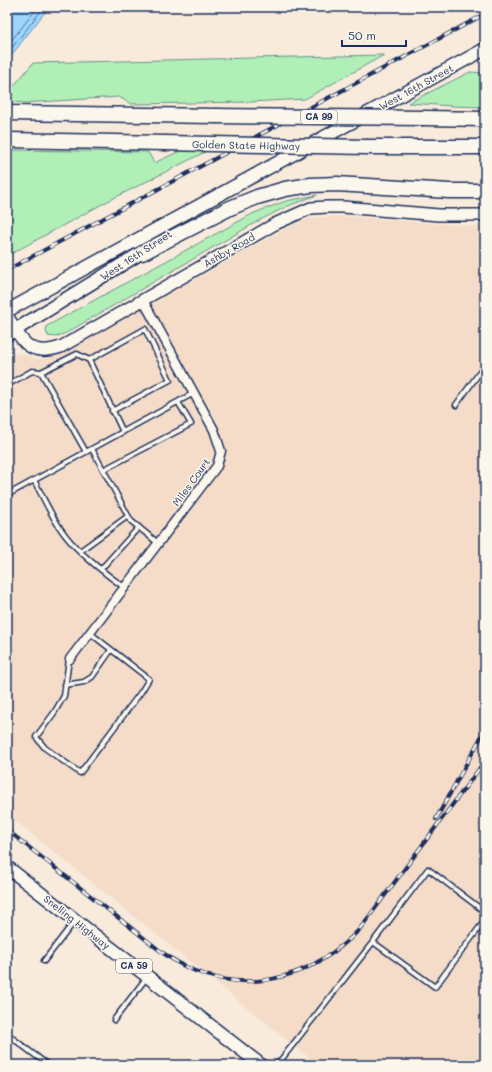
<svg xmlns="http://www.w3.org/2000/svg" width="492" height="1072" viewBox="0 0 492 1072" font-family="Mali,sans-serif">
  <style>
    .built { fill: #f4dcc9 }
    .green { fill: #b0f0b7; stroke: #66908a }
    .water { fill: #9dd5fc; stroke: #6993bd }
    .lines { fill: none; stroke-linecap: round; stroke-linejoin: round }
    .shore { stroke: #4f719d; stroke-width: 1 }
    .service-casing { stroke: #1b2f5e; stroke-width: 7 }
    .minor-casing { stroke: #1b2f5e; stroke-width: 11 }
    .secondary-casing { stroke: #1b2f5e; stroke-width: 14 }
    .primary-casing { stroke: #1b2f5e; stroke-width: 15 }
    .motorway-casing { stroke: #1b2f5e; stroke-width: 17 }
    .service { stroke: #fbf7ec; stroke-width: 4 }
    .minor { stroke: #fbf7ec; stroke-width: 8 }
    .secondary { stroke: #fbf7ec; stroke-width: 11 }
    .primary { stroke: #fbf7ec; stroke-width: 12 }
    .motorway { stroke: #fbf7ec; stroke-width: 14 }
    .rail-casing { stroke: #1b2f5e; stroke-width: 4 }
    .rail { stroke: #fbf7ec; stroke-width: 2.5; stroke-dasharray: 8; stroke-linecap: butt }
    .motorway-bridge-casing { stroke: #1b2f5e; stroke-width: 17; stroke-linecap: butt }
    .motorway-bridge { stroke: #fbf7ec; stroke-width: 14 }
    .labels { text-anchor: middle; stroke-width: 3; stroke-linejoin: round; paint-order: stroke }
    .shield { fill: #fbf7ec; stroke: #5e6b89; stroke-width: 1 }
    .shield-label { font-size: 9px; font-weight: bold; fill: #1b2f5e }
    .street-label { font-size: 10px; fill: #1b2f5e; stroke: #fbf7ec }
  </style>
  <rect width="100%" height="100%" fill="#f8ebdc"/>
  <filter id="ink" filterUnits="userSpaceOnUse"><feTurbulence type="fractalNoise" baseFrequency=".025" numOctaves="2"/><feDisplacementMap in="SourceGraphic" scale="8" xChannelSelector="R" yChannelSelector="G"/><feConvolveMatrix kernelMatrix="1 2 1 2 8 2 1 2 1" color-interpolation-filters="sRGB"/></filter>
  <g filter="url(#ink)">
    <path class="built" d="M339,216L485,227V1065H318L7,814V353H19L34,358L44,359L61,354L288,227L311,218Z"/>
    <path class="green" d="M384,55L305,99L250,102L131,104L119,97L23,103L7,101V94L33,63Z
      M470,72L485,73V107L452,106L408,103Z
      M7,150L148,152L154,163L182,150L207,151L106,202L7,256Z
      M317,195L288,206L260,220L66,333L55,337L48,336L46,331L47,326L254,213L286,201Z"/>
    <path class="water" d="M9,7H49L7,61V9Z"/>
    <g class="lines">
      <path class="shore" d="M7,46L38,7
        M7,54L44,7"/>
      <g class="service-casing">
        <path id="service" d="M41,372L77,354L89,360
          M7,385L32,371L41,372L86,452
          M456,405L485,365
          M112,411L170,380L145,329L89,360L123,432
          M92,449L131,521L158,543
          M103,470L191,424L178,402
          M34,480C45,501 55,524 70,541C83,556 108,576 124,587
          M7,495L194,393
          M80,551L128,516
          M101,569L139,527
          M69,659L64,696L54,713L36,737L45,748L80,773L141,692L149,679L90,633
          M65,685L84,682L92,677L111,650
          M373,942L435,987L485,920
          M44,961L74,922
          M114,1020L147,977
          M7,1034L48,1065
          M277,1065L373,942L428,869L485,912"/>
      </g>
      <g class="minor-casing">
        <path id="minor" d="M70,659L217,466L221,451L214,430L143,300"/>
      </g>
      <g class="secondary-casing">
        <path id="secondary" d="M7,315C22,340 27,358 61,347L275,224L311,208L327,207H343L439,215H485"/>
      </g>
      <g class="primary-casing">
        <path id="primary" d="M7,311L485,49
          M7,335L149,248
          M7,867L261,1065"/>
      </g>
      <g class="motorway-casing">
        <path id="motorway" d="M7,113L215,116
          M424,118L485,119
          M7,140L165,143
          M368,147H485
          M142,253L230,208L257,197L285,189L311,185L337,184L449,191H485"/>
      </g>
      <use href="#service" class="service"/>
      <use href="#minor" class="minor"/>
      <use href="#secondary" class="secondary"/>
      <use href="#primary" class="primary"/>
      <use href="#motorway" class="motorway"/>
      <g class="rail-casing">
        <path id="rail" d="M7,270L485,14
          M436,819L485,730
          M7,830L163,953C173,960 183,966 195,971C255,995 315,975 359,930L485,761"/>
      </g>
      <use href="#rail" class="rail"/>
      <g class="motorway-bridge-casing">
        <path id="motorway-bridge" d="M215,116L424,118
          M165,143L368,147"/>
      </g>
      <use href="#motorway-bridge" class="motorway-bridge"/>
    </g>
  </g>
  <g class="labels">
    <g class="shield">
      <rect x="301" y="110" width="36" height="14" rx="3"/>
      <rect x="116" y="959" width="36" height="14" rx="3"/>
    </g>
    <g class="shield-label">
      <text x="319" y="120">CA 99</text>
      <text x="134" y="969">CA 59</text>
    </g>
    <g class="street-label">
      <text transform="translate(416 87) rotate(-29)" y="4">West 16th Street</text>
      <text transform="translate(246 145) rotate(1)" y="4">Golden State Highway</text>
      <text transform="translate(229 250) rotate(-30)" y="4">Ashby Road</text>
      <text transform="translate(136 255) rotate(-33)" y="4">West 16th Street</text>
      <text transform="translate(191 482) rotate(-54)" y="4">Miles Court</text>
      <text transform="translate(77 922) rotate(38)" y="4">Snelling Highway</text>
    </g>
  </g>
  <rect width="492" height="1072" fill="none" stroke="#fbf7ec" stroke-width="24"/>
  <rect x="12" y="12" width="468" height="1048" fill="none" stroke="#1b2f5e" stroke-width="1.5" filter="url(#ink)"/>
  <path d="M342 40v6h64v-6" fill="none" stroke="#1b2f5e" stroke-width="2"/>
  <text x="348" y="40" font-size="12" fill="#1b2f5e" stroke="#fbf7ec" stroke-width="3" paint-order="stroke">50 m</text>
</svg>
